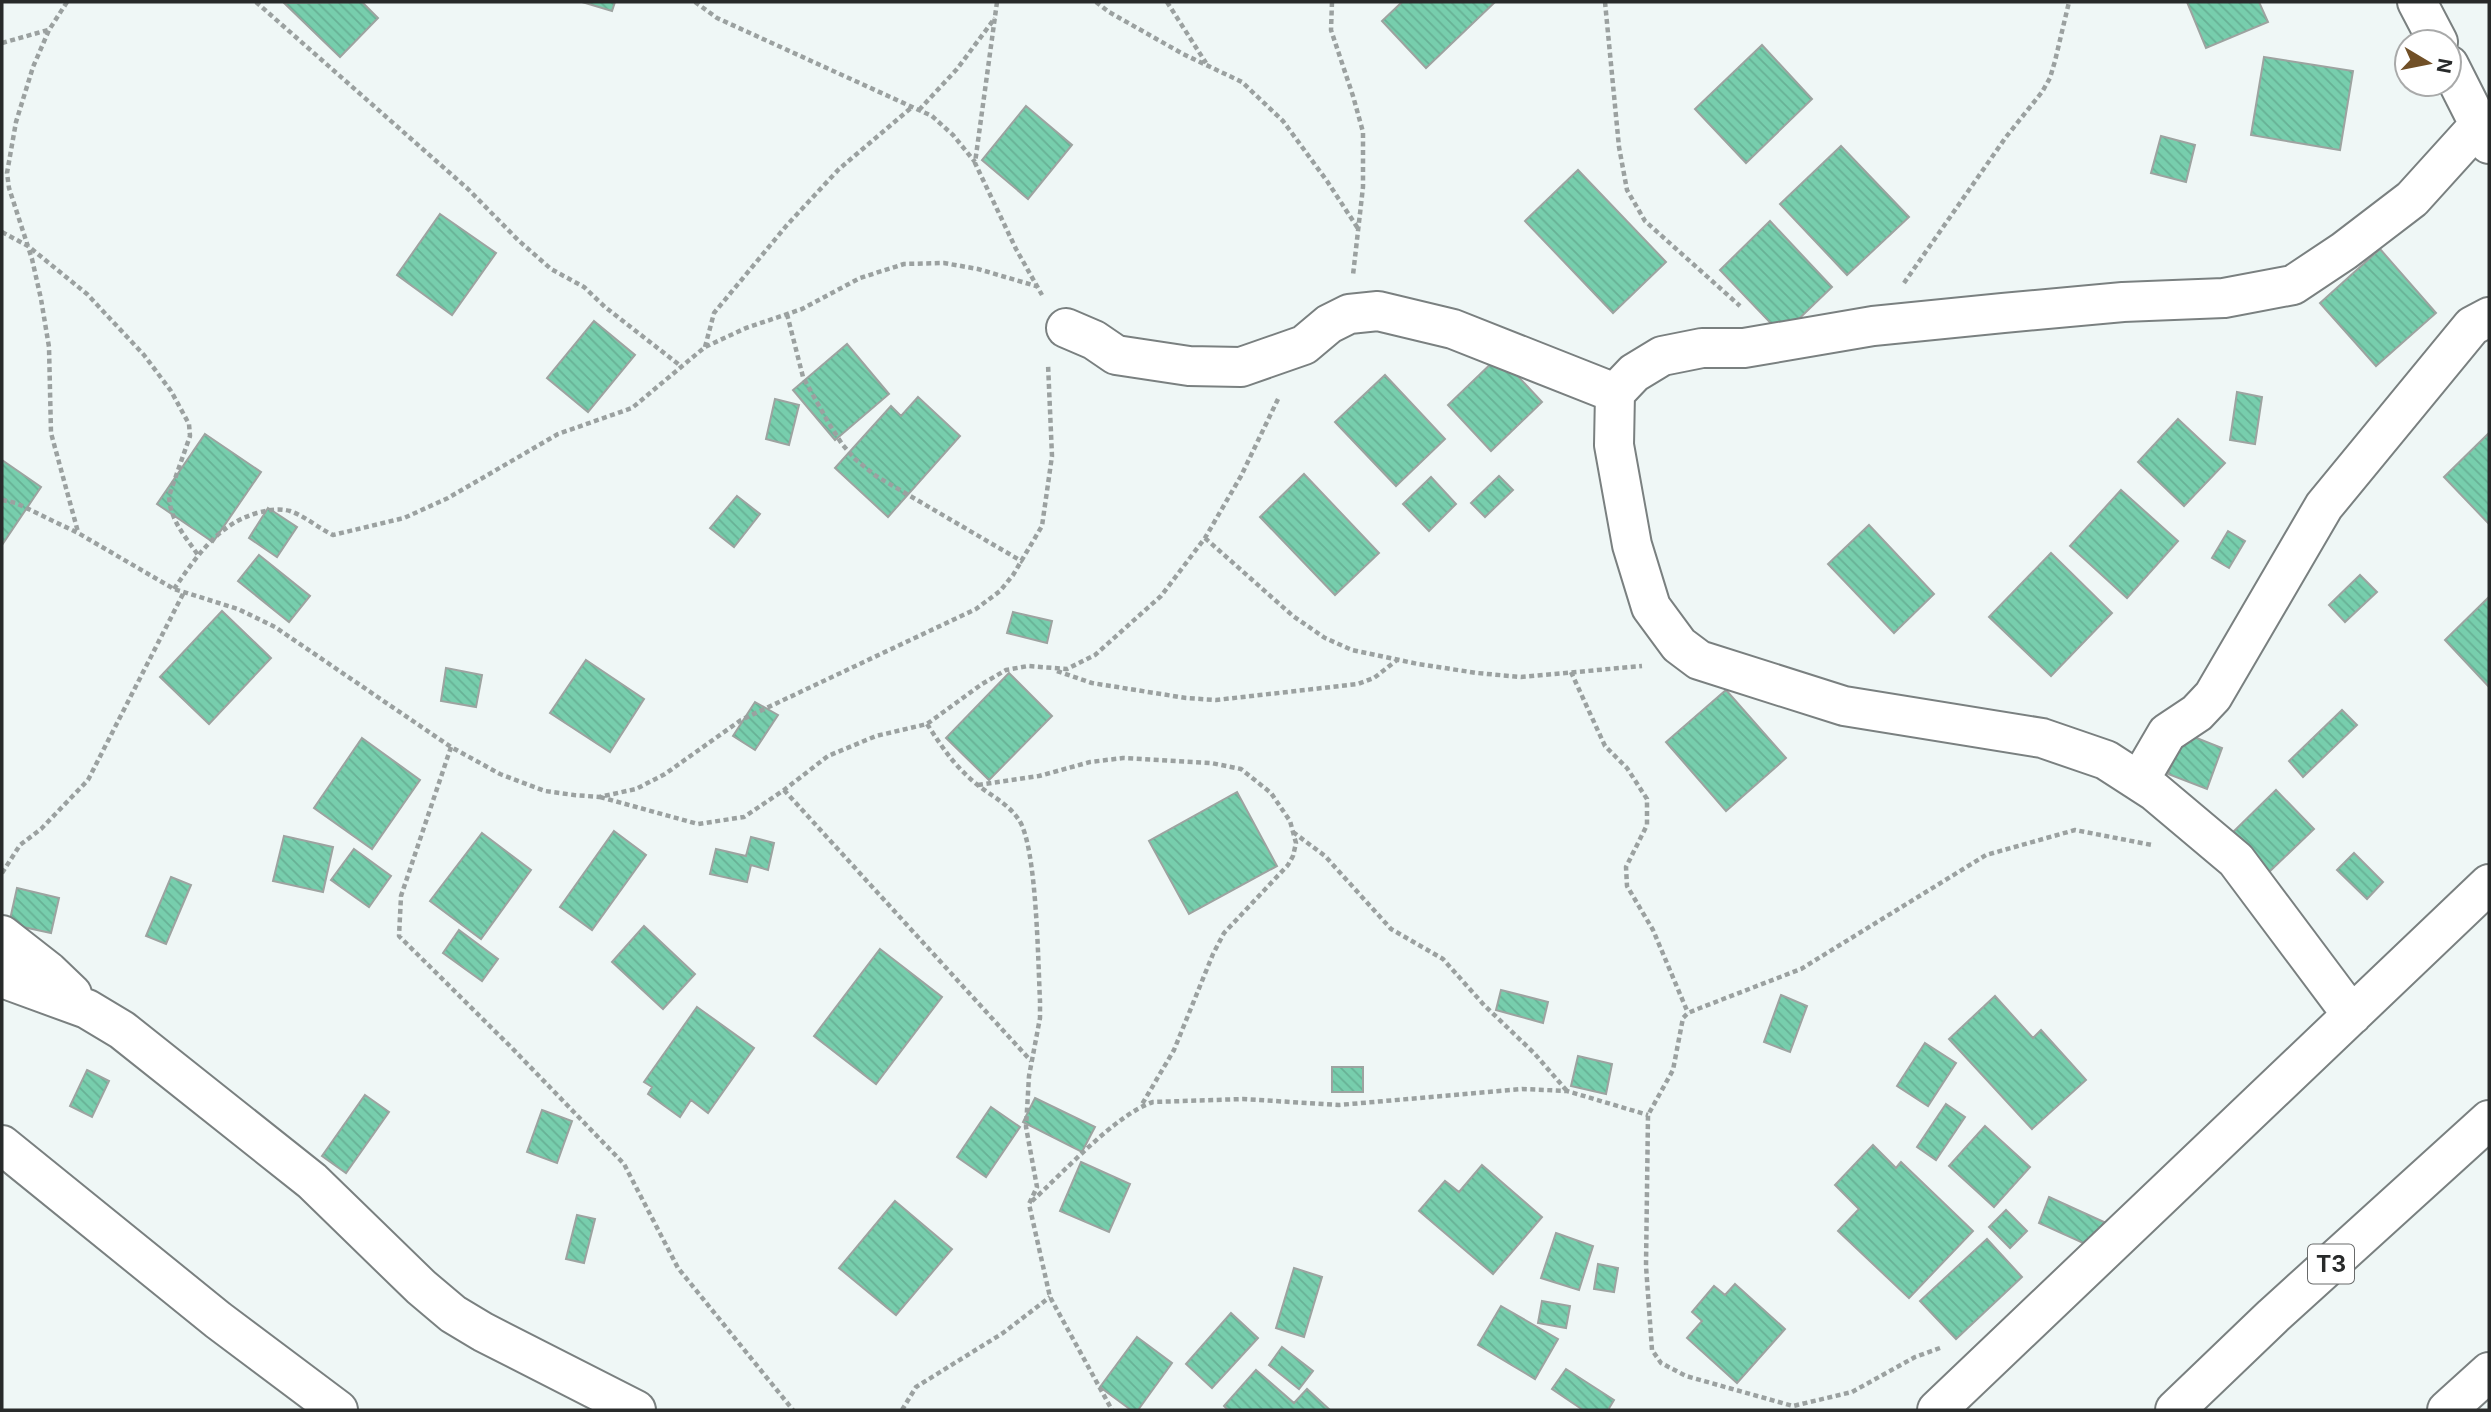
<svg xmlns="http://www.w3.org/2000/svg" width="2491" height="1412" viewBox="0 0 2491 1412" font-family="Inter,sans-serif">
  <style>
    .building { fill: url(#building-back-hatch); stroke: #9da3a0; stroke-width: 2 }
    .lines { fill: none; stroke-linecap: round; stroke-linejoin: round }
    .minor-casing { stroke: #7a8080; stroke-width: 42 }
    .trunk-casing { stroke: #7a8080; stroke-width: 42 }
    .path { stroke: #9ba1a0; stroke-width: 4.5; stroke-dasharray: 5 3.5; stroke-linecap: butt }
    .minor { stroke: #fff; stroke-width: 38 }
    .trunk { stroke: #fff; stroke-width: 38 }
    .labels { text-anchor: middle; stroke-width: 5; stroke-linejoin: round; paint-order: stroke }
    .shield { fill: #fff; stroke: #686a6a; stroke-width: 2 }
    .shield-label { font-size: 23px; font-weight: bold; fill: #282a2a }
  </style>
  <defs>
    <pattern id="building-back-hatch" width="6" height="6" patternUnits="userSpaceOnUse" patternTransform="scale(1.75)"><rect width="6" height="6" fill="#77cead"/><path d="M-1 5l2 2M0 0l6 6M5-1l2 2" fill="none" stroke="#67b195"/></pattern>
  </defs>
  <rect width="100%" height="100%" fill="#eff7f6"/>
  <path class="building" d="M362,2L378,18L340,57L284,3Z
    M582,2H615L612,11Z
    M1402,2H1495L1426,68L1382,21Z
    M2187,2H2259L2268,22L2206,48Z
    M1762,45L1812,99L1746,163L1695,109Z
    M2264,57L2353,71L2340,150L2251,135Z
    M1026,106L1072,145L1028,199L982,160Z
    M2161,136L2195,145L2186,182L2151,173Z
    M1841,146L1909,217L1847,275L1780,204Z
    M1578,170L1666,262L1613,313L1525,221Z
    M440,214L496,253L452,315L397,275Z
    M1770,221L1832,287L1782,335L1720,270Z
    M2380,249L2436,313L2376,366L2320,303Z
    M594,321L635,355L588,412L547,378Z
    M847,344L889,394L835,440L793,390Z
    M1499,356L1542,402L1491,451L1448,405Z
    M1385,375L1445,439L1396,486L1335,422Z
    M2237,392L2262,397L2255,444L2230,440Z
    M918,397L960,436L888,517L835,468L891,406L901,416Z
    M775,399L799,405L789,445L766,439Z
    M2178,419L2225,463L2184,506L2138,462Z
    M2489,433V524L2444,477Z
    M205,434L261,472L213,542L157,504Z
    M2,460L41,487L2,545Z
    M1304,474L1379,553L1335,595L1260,517Z
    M1499,476L1513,490L1485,517L1471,503Z
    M1431,477L1456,504L1429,531L1403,504Z
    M2121,490L2178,541L2127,598L2070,546Z
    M737,496L760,514L734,547L710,528Z
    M268,508L297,527L277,557L249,538Z
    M1869,525L1934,594L1894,633L1828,564Z
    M2228,531L2245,541L2229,568L2212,558Z
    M2051,553L2112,613L2051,676L1989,617Z
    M259,555L310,596L289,622L238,581Z
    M2360,575L2377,592L2345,622L2329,605Z
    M2489,597V687L2445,640Z
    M222,611L271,658L209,724L160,677Z
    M1013,612L1052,621L1047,643L1007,633Z
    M586,660L644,699L610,752L550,713Z
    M446,668L482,675L476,707L441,701Z
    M1009,673L1052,716L989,780L946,738Z
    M1726,690L1786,758L1726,811L1666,742Z
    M755,702L778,715L755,750L733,736Z
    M2342,710L2357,725L2303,777L2289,761Z
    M2184,733L2222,748L2207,789L2168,774Z
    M362,738L420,780L372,849L314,808Z
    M2276,790L2314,829L2269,872L2232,833Z
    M1237,792L1277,866L1189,914L1149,841Z
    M614,831L646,855L592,930L560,907Z
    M482,833L531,870L481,939L430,901Z
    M284,836L333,847L323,892L273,881Z
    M751,837L774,843L768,870L751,865L747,882L710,874L716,849L746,856Z
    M354,849L391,876L369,907L331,880Z
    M2354,853L2383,882L2367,899L2337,870Z
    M171,877L191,885L166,944L146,936Z
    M17,888L59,898L51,933L9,924Z
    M644,926L695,974L663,1009L612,962Z
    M459,930L498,959L482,981L443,953Z
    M880,949L942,997L876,1084L814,1036Z
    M1501,990L1548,1002L1543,1023L1496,1010Z
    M1781,995L1807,1006L1790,1052L1764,1042Z
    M1995,996L2033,1038L2041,1030L2086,1080L2032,1129L1949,1039Z
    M697,1007L754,1048L708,1113L691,1100L680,1117L648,1094L652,1087L644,1082Z
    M1925,1043L1956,1063L1928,1106L1897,1086Z
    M1578,1056L1612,1064L1606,1094L1571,1086Z
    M1332,1067H1363V1092H1332Z
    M87,1070L109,1081L92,1117L70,1106Z
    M365,1095L389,1112L346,1173L322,1156Z
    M1035,1098L1095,1127L1082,1152L1023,1122Z
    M1946,1104L1965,1117L1936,1160L1917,1147Z
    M991,1107L1020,1127L986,1177L957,1157Z
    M542,1110L572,1121L557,1163L527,1152Z
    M1985,1126L2030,1167L1994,1207L1949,1166Z
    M1873,1145L1896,1168L1901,1162L1973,1231L1909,1298L1838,1231L1859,1209L1835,1185Z
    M1081,1162L1130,1184L1109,1232L1060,1211Z
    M1482,1165L1542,1217L1493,1274L1419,1211L1445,1181L1459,1192Z
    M2049,1197L2104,1222L2092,1247L2039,1223Z
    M895,1201L952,1249L896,1315L839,1268Z
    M2006,1210L2027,1231L2010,1248L1989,1227Z
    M577,1215L595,1219L584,1263L566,1259Z
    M1556,1233L1593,1246L1579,1290L1541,1278Z
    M1987,1239L2022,1277L1956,1339L1920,1301Z
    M1598,1264L1618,1268L1614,1292L1594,1289Z
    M1294,1268L1322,1277L1304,1337L1276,1328Z
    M1735,1284L1785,1329L1737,1383L1687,1338L1702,1321L1692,1312L1714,1286L1725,1295Z
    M1542,1301L1570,1306L1566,1328L1538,1323Z
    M1501,1306L1558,1339L1535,1379L1478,1345Z
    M1231,1313L1258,1338L1212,1388L1186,1364Z
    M1137,1337L1172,1363L1138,1410H1131L1100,1387Z
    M1282,1347L1313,1371L1299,1389L1269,1365Z
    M1566,1369L1614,1400L1608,1410H1583L1552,1389Z
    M1256,1370L1294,1403L1307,1389L1330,1410H1228L1224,1406Z"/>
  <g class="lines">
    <g class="minor-casing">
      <path id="minor" d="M2417,2L2438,42
        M2449,65L2489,144
        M1066,328L1094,340L1116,355L1189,366L1241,367L1304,345L1329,324L1349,314L1378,311L1453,329L1615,393
        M2139,781L2167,733L2197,713L2213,696L2324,506L2472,326L2489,317
        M2,935L48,971L72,994
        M2,978L87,1009L122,1030L312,1181L421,1287L453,1314L483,1332L636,1410
        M2352,1015L2236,860L2154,791L2106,760L2042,738L1844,706L1699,660L1679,645L1651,607L1632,545L1614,445L1615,393L1634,373L1662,356L1702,348H1744L1873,326L2003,313L2123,302L2224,298L2293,285L2344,251L2412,199L2479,125
        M2,1145L218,1320L338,1410
        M1937,1410L2489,884
        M2447,1410L2489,1372"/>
    </g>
    <g class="trunk-casing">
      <path id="trunk" d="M2175,1410L2273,1316L2489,1120"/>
    </g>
    <path class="path" d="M67,2L49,30L33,67L16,122L7,173L9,188L32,259L41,299L49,347L51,433L78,532
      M256,2L468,189L518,240L551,269L584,287L605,307L682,367
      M695,2L717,18L932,116L953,135L975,162
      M997,2L975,163L1016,249L1042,295
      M1096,2L1109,12L1183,54L1242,82L1283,121L1327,181L1359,230
      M1167,2L1206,63
      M1332,2L1331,30L1353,96L1363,132V187L1353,275
      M1605,2L1619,147L1627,190L1645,221L1740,306
      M2,43L48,30
      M919,110L957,69L995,18
      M2,232L28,246L87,294L144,355L171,391L189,424L190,436L169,496C170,520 185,536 198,555
      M1904,283L2006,137L2042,92L2050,78L2055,61L2069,2
      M787,314L803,377L828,422L842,444L855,459L876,476L1023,562
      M705,347L714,313L787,225L839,169L912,107
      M2,500L16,503L78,533L174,589L238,609L275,627L451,747L500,774L545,791L574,795L599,797L636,789L665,774L741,720L976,609L1000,591L1013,575L1042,526L1052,456L1048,364
      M1205,538L1293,616L1325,638L1352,650L1418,664L1477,673L1521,677L1642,666
      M174,589C196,557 218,524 257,513C269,510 278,508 290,511C305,516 318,528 333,535L404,518L448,498L558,434L632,408L705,347L746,328L802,309L860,278L904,264L944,263L978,269L1036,286
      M1057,671L1092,683L1186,698L1216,700L1358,684L1374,678L1397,660
      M1571,672L1605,746L1627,768L1647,799V825L1626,867L1627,886L1653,930L1688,1013
      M927,724C942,747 953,764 974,782C989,795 1008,803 1019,820C1037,847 1038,964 1040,1001V1018L1029,1076L1026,1127L1037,1187L1029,1204L1050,1297L1112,1410
      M451,747L401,896L399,936L512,1048L624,1164L678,1268L793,1410
      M978,785L1039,776L1090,762L1123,758L1211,763L1241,769L1271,793L1290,821L1296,843L1293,856L1288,865L1224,933L1213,954L1174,1050L1141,1106
      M784,790L1031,1061
      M600,797L698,824L744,817L784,790L828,756L876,736L927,724L982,684L1006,670L1028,666L1067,669L1095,655L1161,596L1205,538L1241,476L1279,397
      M1293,832L1325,856L1391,929L1443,959L1484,1005L1534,1053L1567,1091
      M2,873L20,845L41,829L88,780L184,592
      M1032,1201C1062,1174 1116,1114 1153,1102L1243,1099L1339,1105L1522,1089L1567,1091L1648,1115
      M1940,1348L1915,1357L1852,1392L1793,1406L1686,1376L1661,1363L1652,1350L1646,1266L1648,1115L1673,1070L1683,1018L1688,1013L1700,1008L1801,969L1986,855L2075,830L2152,845
      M902,1410L916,1387L1003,1333L1050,1297"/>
    <use href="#minor" class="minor"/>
    <use href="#trunk" class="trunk"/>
  </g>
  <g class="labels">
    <rect class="shield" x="2308" y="1244.5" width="46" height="39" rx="5"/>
    <g class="shield-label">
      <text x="2331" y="1272">T3</text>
    </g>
  </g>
  <rect width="2491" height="1412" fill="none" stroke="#282a2a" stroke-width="7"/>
  <g transform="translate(2428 63) rotate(100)"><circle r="33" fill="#ffffff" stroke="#a9aaaa" stroke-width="2"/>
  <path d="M0-5L12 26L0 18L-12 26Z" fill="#715027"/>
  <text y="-10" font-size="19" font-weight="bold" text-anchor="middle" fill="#282a2a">N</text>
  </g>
</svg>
